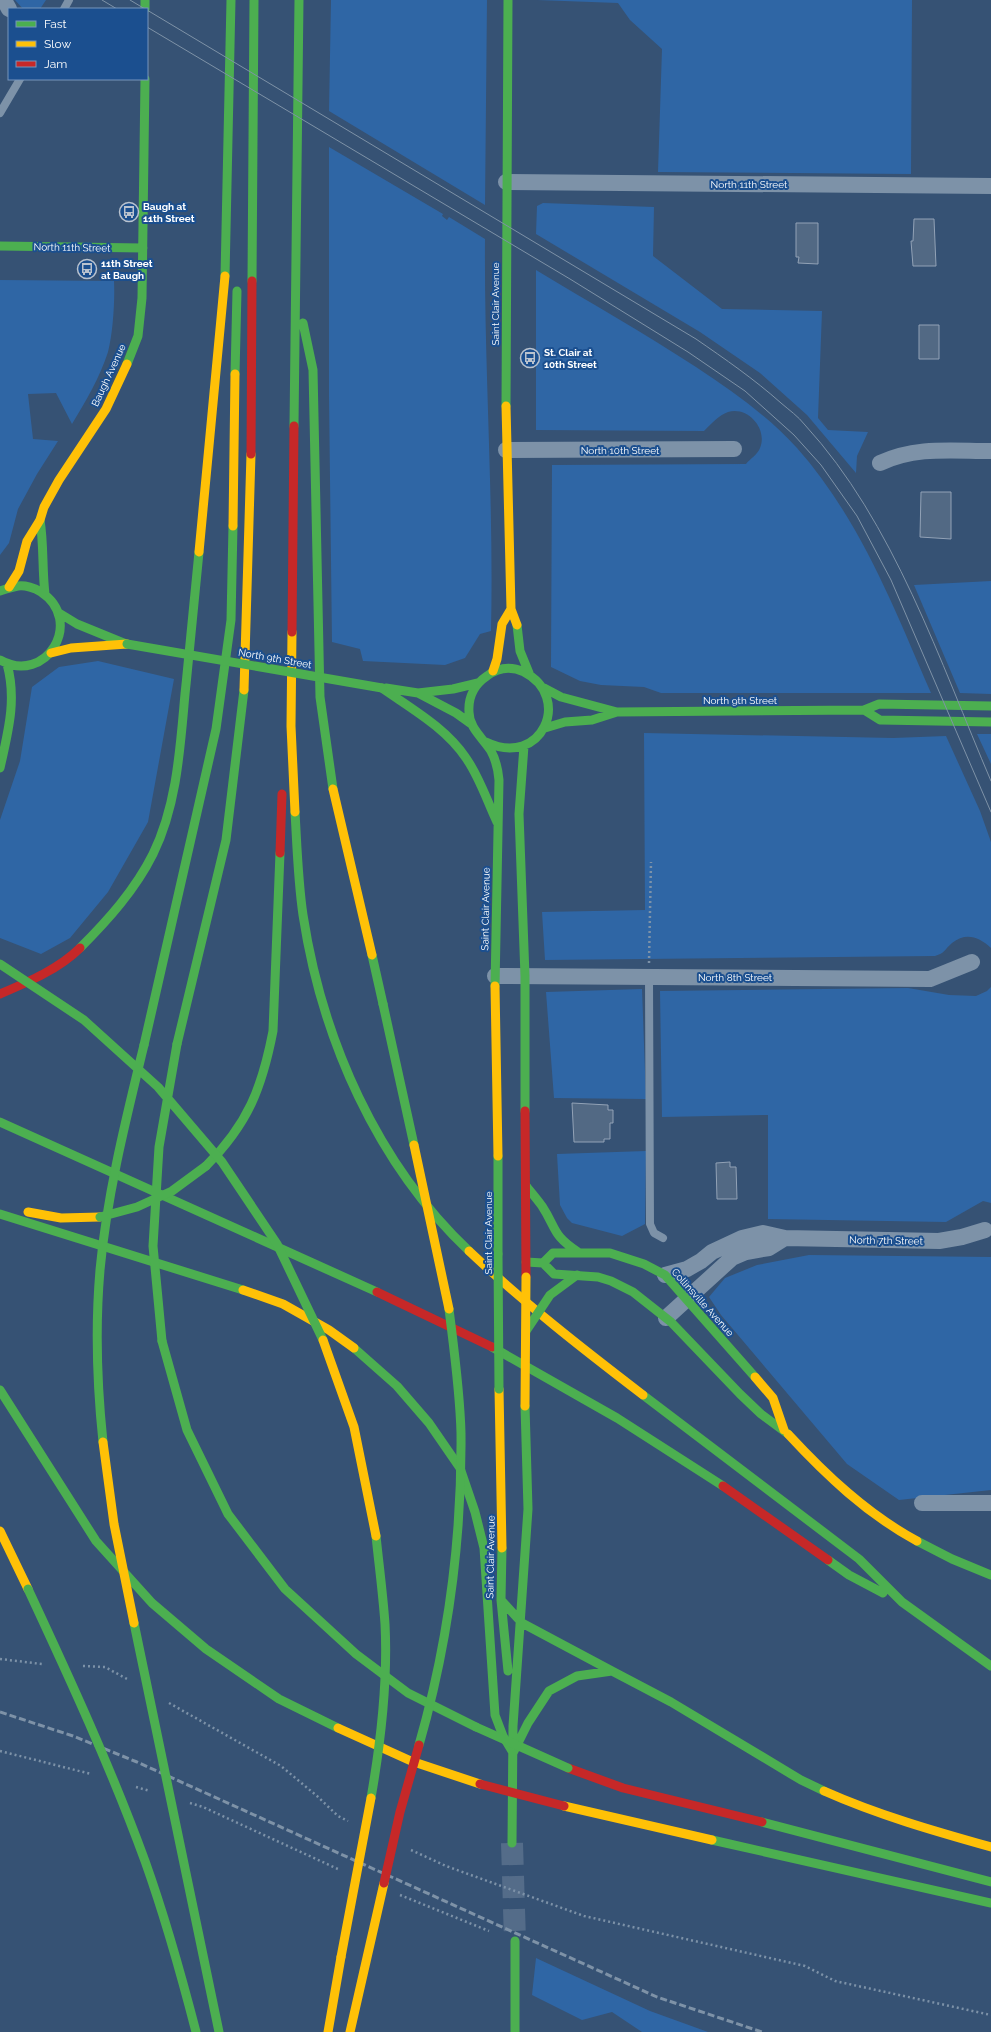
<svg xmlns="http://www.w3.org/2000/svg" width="991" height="2032" viewBox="0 0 991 2032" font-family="Raleway,sans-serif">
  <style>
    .green { fill: #2f66a5 }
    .building { fill: #526984; stroke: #92a2b6 }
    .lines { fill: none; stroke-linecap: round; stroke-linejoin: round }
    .primary-tunnel { stroke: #546c89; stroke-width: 22; stroke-dasharray: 22 11; stroke-linecap: butt }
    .path { stroke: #7d92a8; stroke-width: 2.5; stroke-dasharray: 2 3; stroke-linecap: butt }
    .lane { stroke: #7d92a8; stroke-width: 8 }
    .street { stroke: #7d92a8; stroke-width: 16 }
    .fast { stroke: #4caf50; stroke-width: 9 }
    .slow { stroke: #ffc107; stroke-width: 9 }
    .jam { stroke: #c62828; stroke-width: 9 }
    .tram { stroke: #7e92a7; stroke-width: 1 }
    .rail { stroke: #7e92a7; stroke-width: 3; stroke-dasharray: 7 3; stroke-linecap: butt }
    .fast-bridge { stroke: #4caf50; stroke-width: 9 }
    .slow-bridge { stroke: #ffc107; stroke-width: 9 }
    .jam-bridge { stroke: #c62828; stroke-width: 9 }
    .labels { text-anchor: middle; stroke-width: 4; stroke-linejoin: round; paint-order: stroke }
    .street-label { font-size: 10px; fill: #fff; stroke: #1b4f8f }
    .poi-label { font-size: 10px; font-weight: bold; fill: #fff; stroke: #1b4f8f; text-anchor: start }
  </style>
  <rect width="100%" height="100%" fill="#365274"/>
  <path class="green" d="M15,0H46L40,9H23Z
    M331,0H487L485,205L329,111Z
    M537,0H912L911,174L658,172L662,49L630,20L618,3Z
    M329,147L443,214L442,216L447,220L449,217L485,239C484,369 494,500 491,631L480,634L465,658L445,665L363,661L360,649L332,642L329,397Z
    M543,203L654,207L653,256L722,309L822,311L818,418L828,430L868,432L857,456L856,473L807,415L760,373L700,332L536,234L537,206Z
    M536,270C589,302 644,333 696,367C732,391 768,416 797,448C860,519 894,608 931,693H661L644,687L601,685L580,681L551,667L552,465L746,464C750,459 758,454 760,448C768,429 748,406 728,412C719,415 711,424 704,431L536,430Z
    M0,280L114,281C115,300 113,333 108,352C100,377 86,401 72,424L56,393L28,394L33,439L58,441L37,474L18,509L9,543L0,555Z
    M991,581V694L960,693L914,585Z
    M98,661L174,679L148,822L108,892L70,938L41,954L0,938V820L20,761L32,687L59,667Z
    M644,733L893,738L946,736L980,811L991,842V948C979,937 966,932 952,943C944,950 945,953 935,956L545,960L542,912L645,910Z
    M977,734H991V764Z
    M991,987V1203L983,1201L946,1222L768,1219V1115L662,1117L660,991L908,988L949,995L976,996L987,991Z
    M642,989L646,1099L554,1098L546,992Z
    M646,1151L645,1224L622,1236L572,1223L567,1218L560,1205L557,1154Z
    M809,1255L991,1257V1490L899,1500L847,1464L721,1315L709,1297L725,1278L757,1265Z
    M536,1958L650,2011L708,2032H642L612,2012L582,2020L532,1995Z"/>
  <path class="building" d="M914,219H934L936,266H913L911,241H913Z
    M796,223H818V264L798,263L799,257H796Z
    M919,325H939V359H919Z
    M921,492H951V539L920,537Z
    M572,1103L608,1105V1110H613V1123H610V1139H604V1142H574Z
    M730,1162V1167H736L737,1199H717L716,1163Z"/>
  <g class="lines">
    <path class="primary-tunnel" d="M512,1843L515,1941"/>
    <path class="path" d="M649,963L651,862
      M0,1659L42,1664
      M83,1666L105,1667L127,1679
      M169,1703L281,1766L317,1796L338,1816L348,1821
      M0,1751L91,1774
      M136,1787L150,1791
      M190,1803L203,1807L340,1870
      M411,1850L446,1866L584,1916L805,1966L835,1981L991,2015
      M400,1895L489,1931"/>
    <path class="lane" d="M64,9L69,0
      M0,113L20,79
      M649,977L650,1224L654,1233L663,1238"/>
    <path class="street" d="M4,0L9,9
      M506,182L991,186
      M506,450L734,449
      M880,463C916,446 952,451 991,451
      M495,976L930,979L972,962
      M665,1275L687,1269L701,1261L712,1252L742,1238L763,1233L785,1238L939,1241L962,1237L985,1230
      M666,1318L732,1258L746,1252L769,1248L785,1238
      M922,1503H991"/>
    <path class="fast" d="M145,0V9
      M0,246L143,248
      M225,276L231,0
      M252,281L254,0
      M303,323L313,370L320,697L333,789
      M127,364L138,336L142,298L145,79
      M235,374L237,291
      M506,406L508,0
      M294,426L299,0
      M40,520C44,545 42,569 45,594
      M0,591C6,589 12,587 18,586C25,585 35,588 41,592C85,621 46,686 0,660
      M59,613L77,624L126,644
      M517,625L520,651L529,673
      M382,688C412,709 446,728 466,758C480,778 487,801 497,822
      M386,688L418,693L453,689L478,683
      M544,688L561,697L617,712L864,710L879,704L991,706
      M418,693L456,713L470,723
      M864,710L880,720L991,722
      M545,728L565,722L592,720L617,712
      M486,742C542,769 573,697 524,672C511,666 499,667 487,676C475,684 468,697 469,712C469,728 483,738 491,751C496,760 498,769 499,780L495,986
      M524,746L519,814L525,976V1111
      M0,768C8,732 17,700 7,664
      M295,812C297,846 298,881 303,915C322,1039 377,1164 469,1251
      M80,948C108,920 135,890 153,854C177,805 180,749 185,694C190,647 194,600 199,552
      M372,955L383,1004
      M177,1044L226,840L244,690
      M144,1045L216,729L231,620L233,526
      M0,1122L377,1292
      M498,1156V1254
      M206,1166C248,1124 262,1088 273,1031L280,853
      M526,1186C531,1192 537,1199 542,1206C557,1229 552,1235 578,1252
      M0,1214L243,1290
      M526,1262L543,1263L554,1274L598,1277L611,1281L633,1292L671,1322L740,1394L761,1414L788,1434
      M543,1263L553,1253H610L644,1264L665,1275L755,1377
      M162,1341L187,1430L228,1514L285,1589L356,1654L408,1693L476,1727
      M492,1347L617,1418L723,1486
      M354,1348L397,1386L429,1423L460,1468L475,1512L484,1548L495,1715L503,1736L512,1751
      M0,1390L96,1541L152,1603L206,1649L279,1699L338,1728
      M643,1395L859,1559L902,1602L991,1666
      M917,1541L952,1559L991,1575
      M502,1548L501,1600L508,1671
      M828,1560L849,1575L883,1593
      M501,1600L522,1623L612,1671
      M513,1753L528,1723L549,1691L577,1676L612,1671L671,1702L801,1780L824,1791
      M762,1822L991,1882
      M712,1840L991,1903
      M512,1843L513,1726L528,1509L525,1406
      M515,1941V2032"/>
    <path class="slow" d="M506,406L511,609L517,625
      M233,526L235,374
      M199,552L225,276
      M9,587L19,571L27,541L40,520L44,507L59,480L106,409L127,364
      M292,632L291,726L295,812
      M51,653L71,648L127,644
      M493,671L497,659L502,624L511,609
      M244,690L251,454
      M333,789L372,955
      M495,986L498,1156
      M28,1212L61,1218L100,1217
      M469,1251C524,1303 583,1349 643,1395
      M243,1290L283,1304L329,1330L354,1348
      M755,1377L773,1398L784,1430
      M499,1389L502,1548
      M788,1434C826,1475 867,1514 917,1541
      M0,1531L28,1589
      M338,1728L411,1761L480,1784
      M824,1791C878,1815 934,1831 991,1847
      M564,1806L712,1840
      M328,2032L341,1957"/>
    <path class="jam" d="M251,454L252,281
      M292,632L294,426
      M280,853L282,794
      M0,994C28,982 59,969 80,948
      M525,1111L526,1277
      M377,1292L492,1347
      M723,1486L828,1560
      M568,1768L623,1788L762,1822"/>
    <path class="tram" d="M102,0L117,9
      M130,0L145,9
      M147,10L696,339C725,359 754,379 781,403C789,410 798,416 805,425C894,522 940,662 991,781
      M147,27L570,279L688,352L745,391L794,435L821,465L857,516L891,580L991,812"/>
    <path class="rail" d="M0,1712L73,1736L137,1762L657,1997L762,2032"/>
    <path class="fast-bridge" d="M127,644L382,688
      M0,964L84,1020L158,1087L222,1162L277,1244L323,1340
      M383,1004L414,1145
      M100,1217L137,1207L172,1191L206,1166
      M498,1254L499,1389
      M526,1331L550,1295L577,1275
      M162,1341L153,1246L159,1147L177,1044
      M103,1442C97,1385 95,1328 100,1270C107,1194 126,1119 144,1045
      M28,1589C70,1679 111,1768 145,1861C165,1917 181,1974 196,2032
      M134,1623L219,2032
      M476,1727L568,1768
      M419,1745C448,1644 462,1538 461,1433C460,1392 454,1350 449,1309
      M371,1798C381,1741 388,1682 385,1624C383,1595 379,1565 376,1536"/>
    <path class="slow-bridge" d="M414,1145L449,1309
      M323,1340L354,1427L376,1536
      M525,1406L526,1277
      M103,1442L114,1524L134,1623
      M341,1957L371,1798
      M350,2032L384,1883"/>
    <path class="jam-bridge" d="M480,1784L564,1806
      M384,1883L400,1812L419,1745"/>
  </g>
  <defs>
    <g id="bus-ring" transform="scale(1)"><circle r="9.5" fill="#1b4f8f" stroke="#b9c2ce" stroke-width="1.5"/><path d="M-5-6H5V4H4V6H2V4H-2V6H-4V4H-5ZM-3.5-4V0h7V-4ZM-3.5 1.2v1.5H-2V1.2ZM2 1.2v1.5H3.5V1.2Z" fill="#b9c2ce"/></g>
  </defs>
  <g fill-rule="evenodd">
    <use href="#bus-ring" x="129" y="212"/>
    <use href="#bus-ring" x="87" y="269"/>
    <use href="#bus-ring" x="530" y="358"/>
  </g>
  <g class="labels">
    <g class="street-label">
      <text x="749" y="188">North 11th Street</text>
      <text transform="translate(72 247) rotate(1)" y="4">North 11th Street</text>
      <text transform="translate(495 304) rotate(-90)" y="4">Saint Clair Avenue</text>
      <text transform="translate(108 375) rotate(-65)" y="4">Baugh Avenue</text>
      <text x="620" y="454">North 10th Street</text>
      <text transform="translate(275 658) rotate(10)" y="4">North 9th Street</text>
      <text x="740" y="704">North 9th Street</text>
      <text transform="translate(485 909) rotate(-89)" y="4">Saint Clair Avenue</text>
      <text x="735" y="981">North 8th Street</text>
      <text transform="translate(488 1233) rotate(-90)" y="4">Saint Clair Avenue</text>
      <text transform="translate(886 1240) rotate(1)" y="4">North 7th Street</text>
      <text transform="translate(703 1302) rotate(48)" y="4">Collinsville Avenue</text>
      <text transform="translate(490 1557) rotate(-89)" y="4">Saint Clair Avenue</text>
    </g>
    <g class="poi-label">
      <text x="143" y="210">Baugh at<tspan x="143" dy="12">11th Street</tspan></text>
      <text x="101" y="267">11th Street<tspan x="101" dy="12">at Baugh</tspan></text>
      <text x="544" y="356">St. Clair at<tspan x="544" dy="12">10th Street</tspan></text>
    </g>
  </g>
  <rect x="8" y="8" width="140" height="72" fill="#1b4f8f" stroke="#7695bc"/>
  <rect x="16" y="21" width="20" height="6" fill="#4caf50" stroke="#7695bc"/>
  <text x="44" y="28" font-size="12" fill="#ffffff">Fast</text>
  <rect x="16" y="41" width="20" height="6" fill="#ffc107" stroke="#7695bc"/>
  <text x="44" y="48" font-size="12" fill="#ffffff">Slow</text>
  <rect x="16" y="61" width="20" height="6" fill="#c62828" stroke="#7695bc"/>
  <text x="44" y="68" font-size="12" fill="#ffffff">Jam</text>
</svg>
